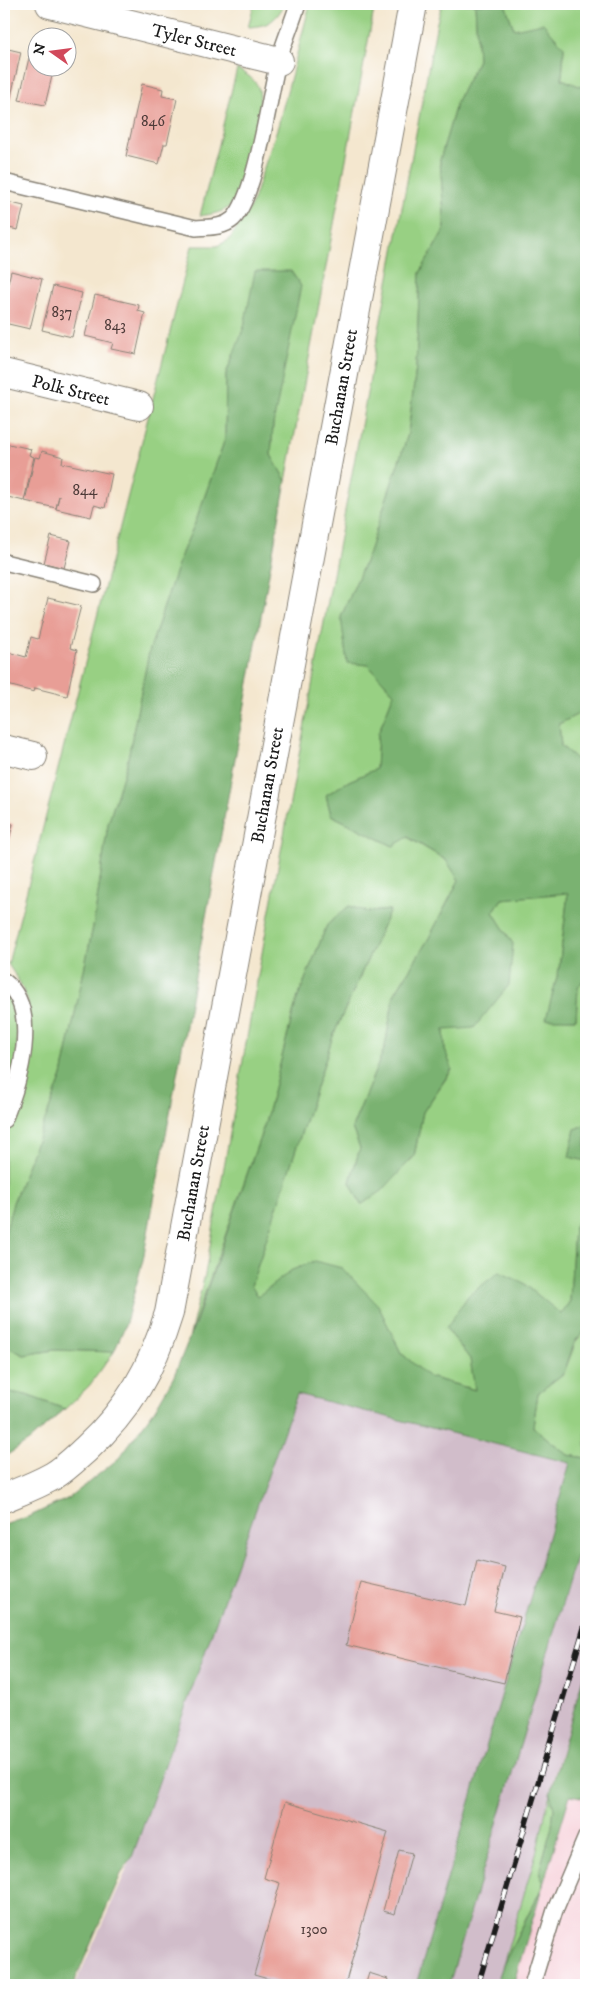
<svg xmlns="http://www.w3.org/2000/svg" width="590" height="1989" viewBox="0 0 590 1989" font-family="'IM FELL DW Pica',serif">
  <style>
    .built { fill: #f6cfd8 }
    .industrial { fill: #d1bdca }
    .green { fill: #98d083; stroke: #5a7650 }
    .forest { fill: #7ab271; stroke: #4b6746 }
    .building { fill: #e89e96 }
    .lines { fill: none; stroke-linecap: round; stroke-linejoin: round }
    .service-casing { stroke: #888276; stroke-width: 18 }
    .minor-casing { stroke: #888276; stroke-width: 30 }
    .tertiary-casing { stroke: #888276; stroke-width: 30 }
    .service { stroke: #fff; stroke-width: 15 }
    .minor { stroke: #fff; stroke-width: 28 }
    .tertiary { stroke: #fff; stroke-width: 28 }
    .rail-casing { stroke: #1c1c1c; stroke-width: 5.5 }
    .rail { stroke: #fff; stroke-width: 4; stroke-dasharray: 11; stroke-linecap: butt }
    .labels { text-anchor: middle; stroke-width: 4; stroke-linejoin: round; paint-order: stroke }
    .number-label { font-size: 15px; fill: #4f3c3a }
    .street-label { font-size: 18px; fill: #1c1c1c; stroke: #fff }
  </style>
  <rect width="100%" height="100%" fill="#fff"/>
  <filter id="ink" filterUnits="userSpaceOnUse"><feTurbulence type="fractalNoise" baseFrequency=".02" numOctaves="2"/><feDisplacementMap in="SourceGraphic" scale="10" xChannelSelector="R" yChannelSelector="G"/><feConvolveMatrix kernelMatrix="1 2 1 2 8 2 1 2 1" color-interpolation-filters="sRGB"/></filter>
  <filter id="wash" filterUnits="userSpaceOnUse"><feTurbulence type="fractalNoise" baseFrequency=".0096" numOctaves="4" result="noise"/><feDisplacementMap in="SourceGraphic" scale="20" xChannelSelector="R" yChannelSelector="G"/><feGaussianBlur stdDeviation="1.12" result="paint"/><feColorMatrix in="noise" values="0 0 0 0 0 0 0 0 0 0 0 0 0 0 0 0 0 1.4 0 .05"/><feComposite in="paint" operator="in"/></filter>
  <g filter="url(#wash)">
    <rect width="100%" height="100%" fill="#f4e7cf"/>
    <path class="built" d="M570,1795L586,1798V1985H513Z"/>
    <path class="industrial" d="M297,1394L570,1463L416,1985H75L131,1860Z
      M586,1524V1667L553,1779L537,1850L503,1965L496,1985H449Z"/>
    <path class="green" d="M254,4H285C275,21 269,26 248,27Z
      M310,4H375L286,481L271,455L273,425L256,271L244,327L226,374L225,439L196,521L181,555L149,652L127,763L108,824L94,922L62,1076L13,1203L4,1237V1148L19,1096L31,1044L28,1002L20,983L8,964L192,246H217L229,240L251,206L278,126Z
      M442,4H475L478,60L457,101L440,160L445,228L420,273L416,367L408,434L368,555L341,617L368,665L394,693L378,734L376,769L349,781L326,795L331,815L393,846L407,837L446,860L459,880L429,938L394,995L385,1047L352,1128L360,1148L350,1182L361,1205L414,1157L423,1112L452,1070L445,1050L444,1030L513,944L493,912L502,899L568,892L559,969L547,1018L576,1019L578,988L586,976V1124L575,1129L570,1157L586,1161V1213L574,1226L570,1301L561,1315L522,1282L446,1328L470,1359L476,1390L429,1377L401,1353L378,1306L292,1270L258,1297L251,1286L333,1036L390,910L368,912L349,906L327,925L296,1002L265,1123L189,1338L205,1274L267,925L437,22Z
      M505,4H586V89L562,79L564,47L514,29Z
      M237,69C246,74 257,80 259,90C264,107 245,187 234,202C226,213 212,214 200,216Z
      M586,710V763H581L561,746L559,724Z
      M4,988C25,1029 18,1061 4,1104Z
      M586,1330V1458L568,1455L533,1427L538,1393L564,1373L576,1341Z
      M4,1345L24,1355L54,1350L114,1352L89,1386L65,1409L26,1395L4,1391Z
      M550,1793L554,1808L552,1826L540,1869L543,1885L503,1965L537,1850Z"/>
    <path class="forest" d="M475,4H505L514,29L543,23L564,47L562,79L586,89V710L559,724L561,746L581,763H586V976L578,988L576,1019H546L559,969L568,893L502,899L493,912L513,944L509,985L474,1028L444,1030L445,1050L452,1069L423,1112L414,1156L382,1191L361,1205L350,1182L360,1148L352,1128L385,1047L394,995L429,938L459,880L446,860L408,837L393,846L331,815L326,795L349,781L376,769L378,734L394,693L368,665L347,663L341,617L368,555L408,434L416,367L420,273L445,228L440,160L457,101L478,60Z
      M255,271H291L301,286L273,425L271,455L286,481L143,1260L125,1326L114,1352L54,1350L24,1355L4,1345V1237L13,1203L62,1076L94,922L108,824L127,763L149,652L181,555L196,521L225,439L226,374L244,327Z
      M349,906L368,912L390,910L333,1036L251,1286L258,1296L292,1270L315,1261L342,1268L378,1305L401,1353L429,1377L475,1390L470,1359L446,1328L468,1296L499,1272L522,1282L561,1314L570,1301L574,1226L586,1213V1330L575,1341L564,1373L538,1393L533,1427L568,1455L586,1458V1524L449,1985H416L570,1463L297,1394L131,1860L121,1874L73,1985H4V1525L30,1516L69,1498L119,1458L155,1409L173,1378L195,1324L265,1123L296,1002L327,925Z
      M586,1124V1161L569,1157L575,1129Z
      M4,1391L26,1395L65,1409L29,1441L4,1457Z
      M586,1667V1798L570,1795L513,1985H496L503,1965L543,1886L540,1869L552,1826L554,1808L550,1793Z"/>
    <g id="blocks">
      <path class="building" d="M4,48L21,52L10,101L4,99Z
        M29,58L38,59V68H54L45,105L19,100Z
        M142,84L163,89L162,96L177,99L167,144H164L159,164L126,156Z
        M7,202L24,206L18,230L4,227V214Z
        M11,271L42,279L30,329L4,323V300Z
        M53,286L82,293L72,337L42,330Z
        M95,295L139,305L138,311L145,313L136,354L111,349L113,343L85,336Z
        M9,444L31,449L29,455L34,457L24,501L4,496V450L7,451Z
        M42,451L63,457L62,463L112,474L105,508L94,505L91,517L56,509L59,496L56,508L25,501L35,457L40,458Z
        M51,536L71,541L64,568L44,563Z
        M48,598L81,606L70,648L77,650L67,696L35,688L34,692L4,684V651L26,657L31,637L38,639Z
        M4,822L13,824L4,860Z
        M477,1560L505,1567L494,1611L520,1617L504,1683L346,1645L361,1582L466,1606Z
        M285,1802L388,1832L345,1985H290L254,1975L280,1883L264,1878Z
        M399,1850L412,1853L395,1914L383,1911Z
        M369,1973L388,1979L386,1985L366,1983Z"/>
    </g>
  </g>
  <g filter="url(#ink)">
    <use href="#blocks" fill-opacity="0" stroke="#888276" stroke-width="1"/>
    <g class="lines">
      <g class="service-casing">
        <path id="service" d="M4,182L196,228C209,227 223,228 233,219C256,196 269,97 278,62C284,42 292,23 298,4
          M4,562L94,584
          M4,981C42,1010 19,1084 4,1120
          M532,1985L555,1910L586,1837"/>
      </g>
      <g class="minor-casing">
        <path id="minor" d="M50,4L279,61
          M4,373L139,406
          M4,749L33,756"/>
      </g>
      <g class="tertiary-casing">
        <path id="tertiary" d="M4,1498C21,1491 37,1485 53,1476C65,1469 76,1458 86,1449C129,1409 152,1369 169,1313L413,4"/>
      </g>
      <use href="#service" class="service"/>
      <use href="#minor" class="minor"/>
      <use href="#tertiary" class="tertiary"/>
      <g class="rail-casing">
        <path id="rail" d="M478,1985L586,1621"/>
      </g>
      <use href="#rail" class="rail"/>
    </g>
  </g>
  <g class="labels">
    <g class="number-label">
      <text x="153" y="126">846</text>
      <text x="62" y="317">837</text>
      <text x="115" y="330">843</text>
      <text x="85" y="495">844</text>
      <text x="314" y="1934">1300</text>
    </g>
    <g class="street-label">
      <text transform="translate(194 40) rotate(14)" y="6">Tyler Street</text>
      <text transform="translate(341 387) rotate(-80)" y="6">Buchanan Street</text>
      <text transform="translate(71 390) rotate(14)" y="6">Polk Street</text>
      <text transform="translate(267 785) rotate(-80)" y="6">Buchanan Street</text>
      <text transform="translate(193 1183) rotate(-80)" y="6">Buchanan Street</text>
    </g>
  </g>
  <rect width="590" height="1989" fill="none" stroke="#fff" stroke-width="20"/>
  <g transform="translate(52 52) rotate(284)"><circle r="24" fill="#ffffff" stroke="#a4a4a4"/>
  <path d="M0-4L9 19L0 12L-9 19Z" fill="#d1495b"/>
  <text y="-8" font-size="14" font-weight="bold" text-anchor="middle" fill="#1c1c1c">N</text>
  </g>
</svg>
